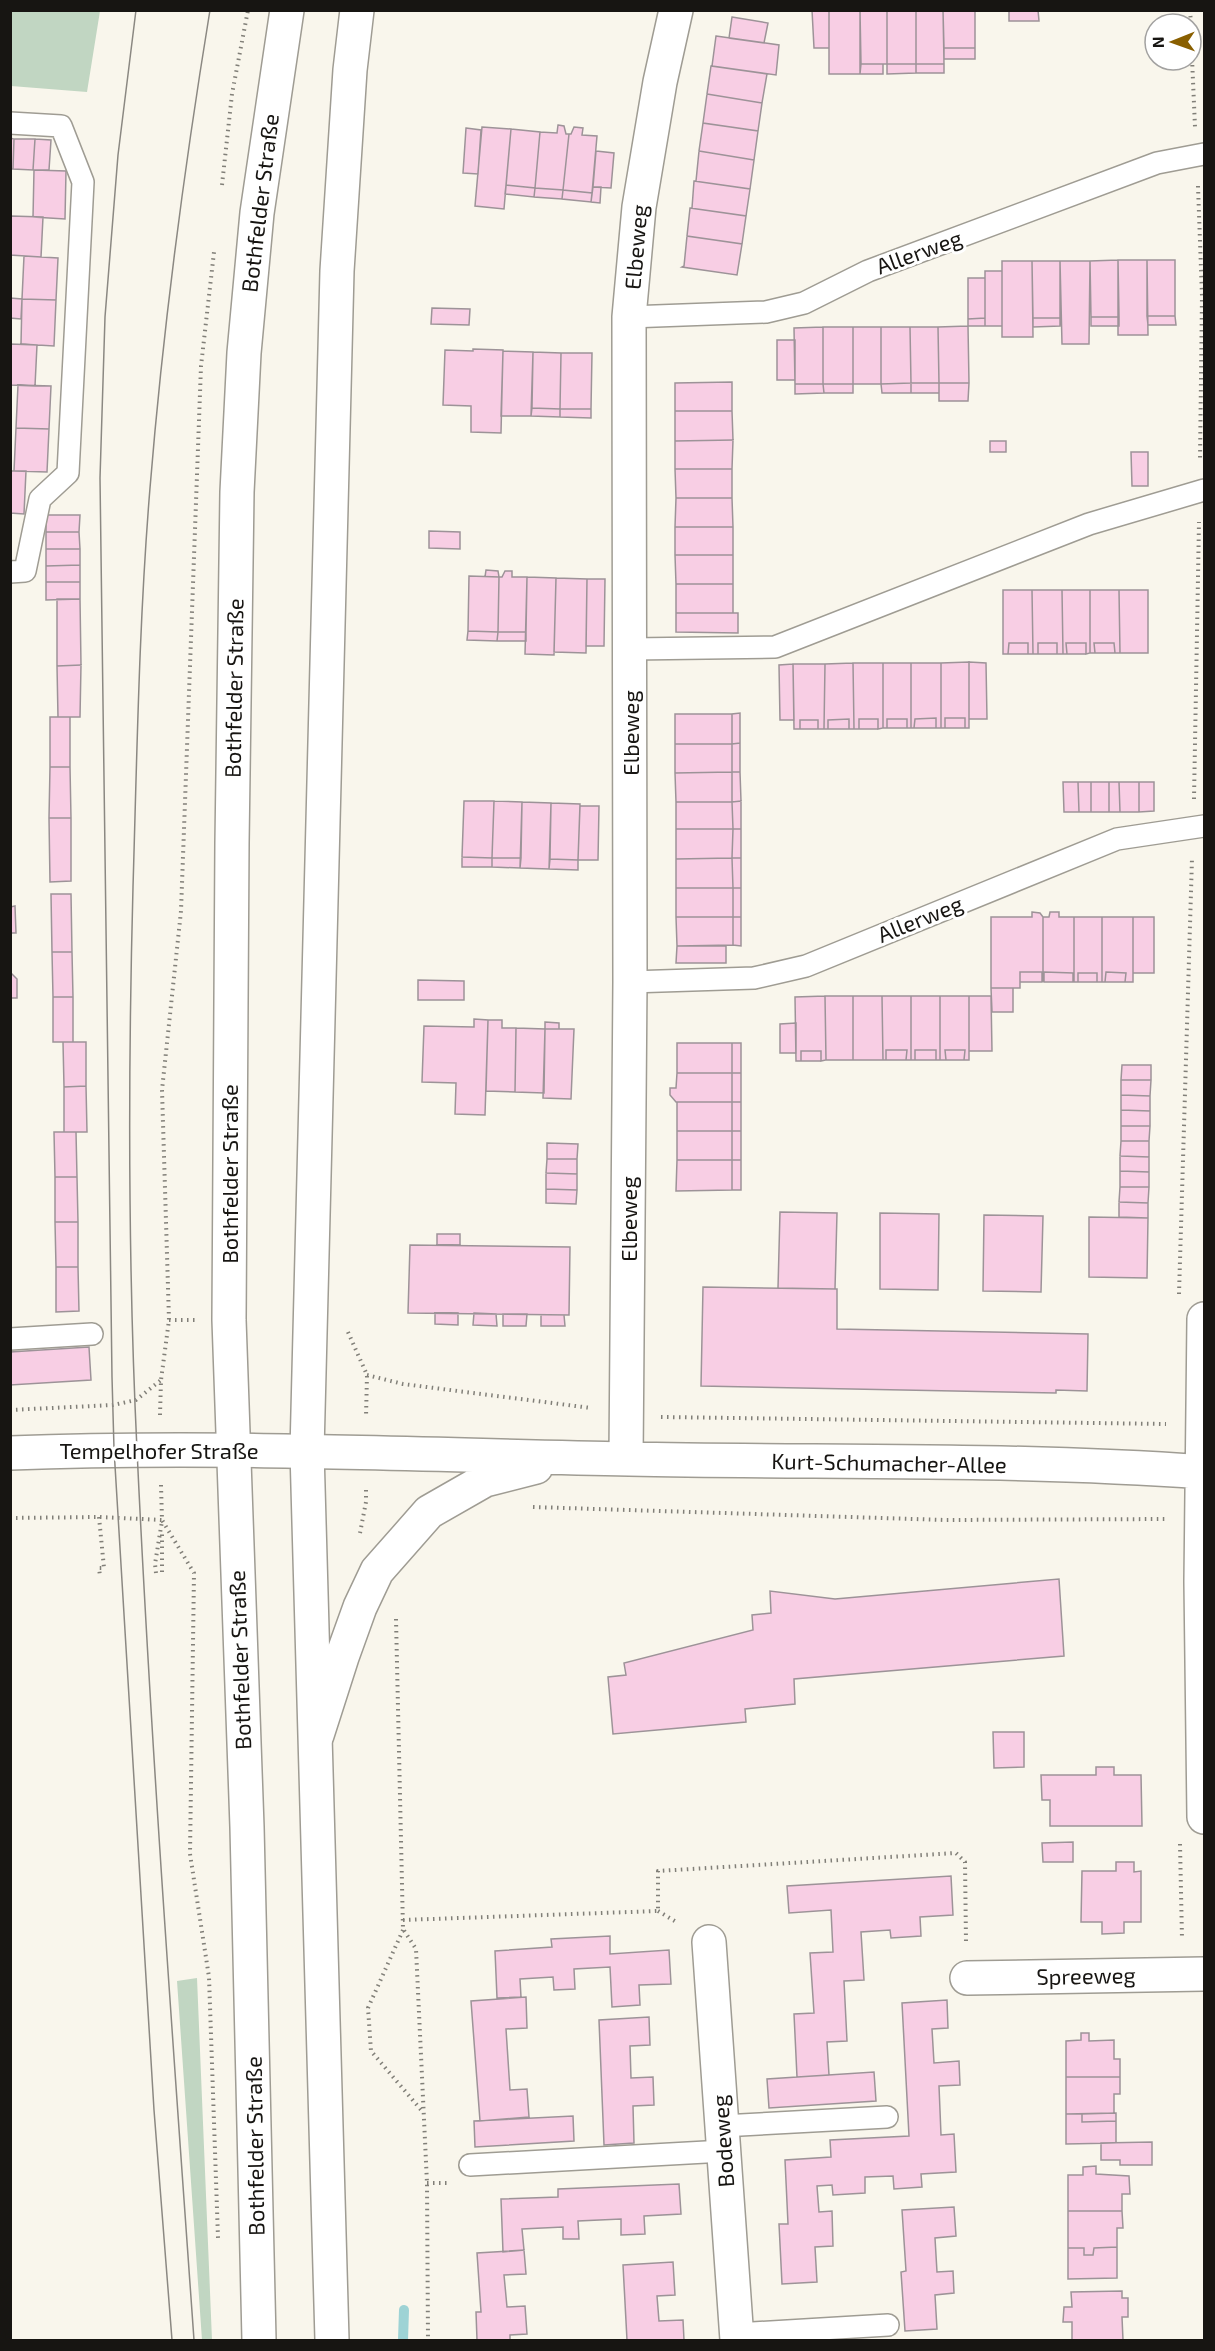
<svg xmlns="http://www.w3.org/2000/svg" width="1215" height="2351" viewBox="0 0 1215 2351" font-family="'Exo 2',sans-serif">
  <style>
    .green { fill: #c1d6c2 }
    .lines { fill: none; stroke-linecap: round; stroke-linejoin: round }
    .stream { stroke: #9ed3d5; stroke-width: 10 }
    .building { fill: #f8cee4; stroke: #9d9398; stroke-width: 1.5 }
    .lane-casing { stroke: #9f9c93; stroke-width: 24 }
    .street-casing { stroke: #9f9c93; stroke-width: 36 }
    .secondary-casing { stroke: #9f9c93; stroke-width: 36 }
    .path { stroke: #817f78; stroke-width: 4; stroke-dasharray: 1.5 4.5; stroke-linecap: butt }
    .lane { stroke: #fff; stroke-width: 21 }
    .street { stroke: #fff; stroke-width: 33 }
    .secondary { stroke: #fff; stroke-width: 33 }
    .tram { stroke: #8b8882; stroke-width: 1.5 }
    .labels { text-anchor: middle; stroke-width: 6; stroke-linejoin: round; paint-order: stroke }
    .street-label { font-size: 22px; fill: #171512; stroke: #fff }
  </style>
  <rect width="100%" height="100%" fill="#f9f6ec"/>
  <path class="green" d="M10,11H100L87,92L11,86Z
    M197,1978L212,2340H202L177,1981Z"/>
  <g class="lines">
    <path class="stream" d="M403,2340L404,2310"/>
  </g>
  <path class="building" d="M812,10H829V48H814Z
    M829,10H860V74H829Z
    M860,10H887V64H861Z
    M887,10H916V64H887Z
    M916,10H943L944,64H916Z
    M943,10H975V48H944Z
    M1009,10H1038L1039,21H1009Z
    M732,17L768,23L764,43L729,38Z
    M716,36L779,45L776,75L712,66Z
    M944,48H975V59H944Z
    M861,64H883V74H860Z
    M887,64H916V73L887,74Z
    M916,64H944V73H916Z
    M711,66L767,74L762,103L707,94Z
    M707,94L762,103L758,131L703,123Z
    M703,123L758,131L754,160L699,151Z
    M558,125L564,126L566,134H569L563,190L535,188L540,132L557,133Z
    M482,127L511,129L504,209L475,206Z
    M574,127L583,128L582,135L597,136L592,193L563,190L569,134H571Z
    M466,128L481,130L478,174L463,173Z
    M511,129L540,132L535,188L506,185Z
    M10,138L14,139L13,169H10Z
    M14,139H35L33,170L13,169Z
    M35,139L51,140L49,170H33Z
    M596,151L614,153L611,188L593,187Z
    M699,151L754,160L750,189L694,181H696Z
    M34,170L66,171L65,219L33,217Z
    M694,181L750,189L746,216L690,208H692Z
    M506,185L535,188L534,197L505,194Z
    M593,187H601L600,203L591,202Z
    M535,188L563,190L562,199L534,197Z
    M563,190L592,193L591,202L562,199Z
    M690,208L746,216L742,244L687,236Z
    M11,216L43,217L41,257L10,255Z
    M687,236L742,244L737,275L682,267L684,266Z
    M24,256L58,258L56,300L22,299Z
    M1118,260H1147L1148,335H1118Z
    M1118,260L1119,317H1091L1090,261Z
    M1147,260H1175V316H1147Z
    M1002,261H1032L1033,337H1002Z
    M1032,261H1060V318H1033Z
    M1060,261H1090L1089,344H1062Z
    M985,271H1002V326H985Z
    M968,278H985V318L968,319Z
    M10,298L22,299L21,319L10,318Z
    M22,299L56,300L54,346L21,344Z
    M432,308L470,309L469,325L431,324Z
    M1147,316H1175L1176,325H1148Z
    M1091,317H1119V326H1091Z
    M985,318V326H968V319Z
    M1033,318H1060V326L1033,327Z
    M968,326L969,383H939L938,327Z
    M823,327V384H795L794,328Z
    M823,327H853V384H823Z
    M853,327H881V384H853Z
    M881,327H910L911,383L881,384Z
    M910,327H938L939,383H911Z
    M777,340H795V380H777Z
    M10,344L37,345L35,386L10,385Z
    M473,349L503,350L501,433L471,432V406L443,405L445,350L473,351Z
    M503,351L533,352L531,416H501Z
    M533,352L561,353L560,409L532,408Z
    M561,353H592L591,409H560Z
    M732,382V411H675V383Z
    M911,383H939V393H911Z
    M911,383V393H882L881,384Z
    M939,383H969L968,401H939Z
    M795,384H823L824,393L795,394Z
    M823,384H853V393H824Z
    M18,385L51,386L49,429L16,428Z
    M532,408L560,409V417L531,416Z
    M560,409H591V418L560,417Z
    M675,411H732L733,440L675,441Z
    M16,428L49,429L47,472L14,471Z
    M733,440L732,469H675V441Z
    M990,441H1006V452H990Z
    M1131,452H1148V486H1132Z
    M675,469H732V498H676Z
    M10,471H26L24,514L10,513Z
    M676,498H732L733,527H675Z
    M46,515H80L79,532H46Z
    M675,527H733V555H675Z
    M429,531L460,532V549L429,548Z
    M46,532H79L80,549H46Z
    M46,549H80V565L46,566Z
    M675,555H733V584H676Z
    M80,565V582H46V566Z
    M486,570L498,571L499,577H485Z
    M505,571H512V577H527L526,632H498L499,577H502Z
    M469,576L499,577L498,632L468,631Z
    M527,577L556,578L554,655L525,654Z
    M556,578L587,579L586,653L554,652Z
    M587,579H605L604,646H586Z
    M46,582H80V599L46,600Z
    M676,584H733V613H676Z
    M1003,590H1032L1033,654H1028V643H1009L1008,654H1003Z
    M1032,590H1062L1063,654H1057V643H1038V654H1033Z
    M1062,590H1090V653L1086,654V643H1066L1067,654H1063Z
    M1090,590H1119L1120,653H1115L1114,643H1094L1095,653H1090Z
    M1119,590H1148V653H1120Z
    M57,599H80L81,665L57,666Z
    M676,613H738V633L676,632Z
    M468,631L498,632L497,641L467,640Z
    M498,632H526V641H497Z
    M1009,643H1028V654H1008Z
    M1038,643H1057V654H1038Z
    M1066,643H1086V654H1067Z
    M1094,643H1114L1115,653H1095Z
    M969,662L986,663L987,719H969Z
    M969,662V728H965V718H945V728H941V663Z
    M853,663H883V728L878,729V719H859V729H854Z
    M853,663L854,729H849V719L828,720V729H824L825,664Z
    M883,663H911V728H907V719H887V728H883Z
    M911,663H941V728H936V718L915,719L914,728H911Z
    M793,664H825L824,729H818V720H800V729H794Z
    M793,664L794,720H780L779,665Z
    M81,665L80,717H58L57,666Z
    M740,713V743L732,744V714Z
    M675,714H732V744H675Z
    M50,717H70V767H50Z
    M936,718V728H914L915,719Z
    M945,718H965V728H945Z
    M849,719V729H828V720Z
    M859,719H878V729H859Z
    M887,719H907V728H887Z
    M800,720H818V729H800Z
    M740,743V772H732V744Z
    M675,744H732V772L675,773Z
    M50,767H70L71,818H49Z
    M732,772H740L741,801L732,802Z
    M732,772V802H676L675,773Z
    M1063,782H1078L1079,812H1064Z
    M1078,782H1091V812H1079Z
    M1091,782H1109V812H1091Z
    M1109,782H1119L1120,812H1109Z
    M1119,782H1139V812H1120Z
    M1139,782H1154V811L1139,812Z
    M464,801H494L492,858L462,857Z
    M494,801L522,802L521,858H492Z
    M741,801V829H733L732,802Z
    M522,802L551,803L549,869L520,868Z
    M676,802H732L733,829H676Z
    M551,803L580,804L578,860L550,859Z
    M580,806H599L598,860H578Z
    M49,818H71V881L50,882Z
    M676,829H733L732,858L676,859Z
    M733,829H741V858H732Z
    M462,857L492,858V867H462Z
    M492,858H521L520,868L492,867Z
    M732,858H741V888H733Z
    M732,858L733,888H676V859Z
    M550,859L578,860V870L549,869Z
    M676,888H733V917H676Z
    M733,888H741V917H733Z
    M51,894H71L72,952H52Z
    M15,906L16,933H10V907Z
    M1032,912L1040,913L1043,917V982L1042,972H1020V988H991V917H1032Z
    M1050,912H1059V917H1074V982L1073,973L1044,972L1043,982V917H1049Z
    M676,917H733V945L677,946Z
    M733,917H741V946L733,945Z
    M1074,917H1102V982H1097V973H1078V982H1074Z
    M1102,917H1133V982H1125L1126,973L1106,972L1105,982H1102Z
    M1133,917H1154V973H1133Z
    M677,946H726V963H676Z
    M52,952H72L73,997H53Z
    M10,972L17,979V998H10Z
    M1020,972H1042V982H1020Z
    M1044,972L1073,973V982H1044Z
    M1106,972L1126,973L1125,982H1105Z
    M1078,973H1097V982H1078Z
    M418,980L464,981V1000H418Z
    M991,988H1013V1012H992Z
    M825,996L826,1060L821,1061V1051H801V1061H796L795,997Z
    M825,996H853V1060H826Z
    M853,996H882L883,1060H853Z
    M882,996H911V1060H906L907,1050H886V1060H883Z
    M911,996H940V1060H936V1050H915V1060H911Z
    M940,996H969V1060H964L965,1050H945L946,1060H940Z
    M969,996H991L992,1051H969Z
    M53,997H73V1042H53Z
    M474,1019L488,1020L485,1115L455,1114L456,1083L422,1082L424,1026L474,1027Z
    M488,1020H502V1028H516L515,1092L486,1091Z
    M545,1022L559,1023V1029H545Z
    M796,1023V1053H780V1024Z
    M516,1028L545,1029L544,1093L515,1092Z
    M545,1029H574L571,1099L543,1098Z
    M63,1042H86V1086L64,1087Z
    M677,1043H732V1073H677Z
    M732,1043H741V1073H732Z
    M886,1050H907L906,1060H886Z
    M915,1050H936V1060H915Z
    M945,1050H965L964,1060H946Z
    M801,1051H821V1061H801Z
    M1122,1065H1151V1080H1121Z
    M677,1073H732V1102H676L670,1095V1088H676Z
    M732,1073H741V1102H732Z
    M1121,1080H1151L1150,1096L1121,1095Z
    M86,1086L87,1132H64V1087Z
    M1121,1095L1150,1096V1111L1121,1110Z
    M677,1102H732V1131H677Z
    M732,1102H741V1131H732Z
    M1121,1110L1150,1111V1126H1121Z
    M1121,1126H1150L1149,1141H1121Z
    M677,1131H732V1160H677Z
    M732,1131H741V1160H732Z
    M54,1132H76L77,1177H55Z
    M1121,1141H1149V1157L1120,1156Z
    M547,1143L578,1144L577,1159H547Z
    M1120,1156L1149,1157V1172L1120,1171Z
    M547,1159H577V1174L546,1173Z
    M677,1160H732V1190L676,1191Z
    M732,1160H741V1190H732Z
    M1120,1171L1149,1172V1187H1120Z
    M546,1173L577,1174V1190L546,1189Z
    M55,1177H77L78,1222H55Z
    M1120,1187H1149L1148,1203L1119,1202Z
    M546,1189L577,1190L576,1204L546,1203Z
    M1119,1202L1148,1203V1218L1119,1217Z
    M780,1212L837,1213L835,1289L778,1288Z
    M880,1213L939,1214L938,1290L880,1289Z
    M984,1215L1043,1216L1041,1292L983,1291Z
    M1089,1217L1148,1218L1147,1278L1089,1277Z
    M55,1222H78V1267H56Z
    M437,1234H460V1245H437Z
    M410,1245L570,1247L569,1315L408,1313Z
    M56,1267H78L79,1311L56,1312Z
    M703,1287L837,1289V1329L1088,1334L1087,1391L1056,1390V1393L701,1386Z
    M435,1313H458V1325L435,1324Z
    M474,1313L496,1314L497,1326L473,1325Z
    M503,1314H527L526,1326H503Z
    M541,1315H564L565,1326H541Z
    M89,1347L91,1380L10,1385V1352Z
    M1059,1579L1064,1656L794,1679L795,1704L745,1709L746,1722L613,1734L608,1677L626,1675L624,1663L753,1630L752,1615L771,1613L770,1591L835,1599Z
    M993,1732H1024V1767L994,1768Z
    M1096,1767H1114V1775H1141L1142,1826H1050V1800H1042L1041,1775H1096Z
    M1073,1842V1862H1043L1042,1843Z
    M1116,1862H1134V1872L1141,1871V1922H1124V1933L1102,1934V1922H1081L1082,1871H1116Z
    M951,1876L953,1915L920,1917L921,1936L891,1938L890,1930L861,1932L864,1980L844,1981L847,2041L827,2042L829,2075L797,2077L794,2014L814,2013L810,1953L833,1952L831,1910L789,1913L787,1886Z
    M610,1936V1954L669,1950L671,1984L639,1985L640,2005L612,2007L610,1967L574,1969L575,1989L554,1990L553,1977L520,1979L521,1997L497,1998L495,1951L552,1947L551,1939Z
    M526,1997L527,2028L506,2029L510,2090L527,2089L529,2117L480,2121L471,2001Z
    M947,2000L948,2028L932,2029L934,2063L959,2061L960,2085L939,2086L941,2135L954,2134L956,2172L921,2174L922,2187L894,2189L893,2176L865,2177V2193L833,2195L832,2185L817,2186L819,2212L832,2211L833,2246L815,2247L817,2282L782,2284L779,2224H788L785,2160L831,2157L830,2140L909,2136L902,2003Z
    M649,2017L650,2045L630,2046L631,2078L653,2077L654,2105L633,2106L634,2143L604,2145L599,2020Z
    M1081,2033H1089V2041L1114,2040V2059H1120V2077H1066V2041L1081,2040Z
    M874,2072L876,2101L769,2108L767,2079Z
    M1066,2077H1120V2094H1114V2113L1066,2114Z
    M1116,2113V2121L1082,2122V2114Z
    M1066,2114H1082V2122L1116,2121V2143L1066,2144Z
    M573,2116L574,2141L475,2147L474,2121Z
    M1152,2142V2165H1120V2160H1101V2143Z
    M1096,2166V2174L1129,2176L1130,2194H1122V2211H1068V2175H1083V2167Z
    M679,2184L681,2214L644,2216L645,2234L621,2235V2219L578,2221L579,2239H563V2227L522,2229L524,2250L503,2252L501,2199L558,2197V2189Z
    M954,2207L956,2236L935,2238L937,2272L953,2271L954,2293L935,2295L937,2329L905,2331L901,2272L906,2271L902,2210Z
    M1068,2211H1122L1123,2228H1117V2247L1094,2248L1093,2255H1084V2248H1068Z
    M1117,2247V2278L1068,2279V2248H1084V2255H1093L1094,2248Z
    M524,2250L526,2274L504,2275L507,2307L525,2306L527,2334L510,2335V2340H477L476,2312H481L477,2253Z
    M673,2262L675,2295L657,2296L659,2321L683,2320L684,2340H627L623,2265Z
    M1122,2291V2298H1128V2317H1122L1123,2340H1072V2322H1063L1064,2307H1072L1071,2292Z"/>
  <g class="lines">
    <g class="lane-casing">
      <path id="lane" d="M10,123L61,126L83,182L68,473L40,499L25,571L10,572
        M629,317L766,312L804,303L868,271L1157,163L1204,154
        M631,649L775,647L1089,524L1204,490
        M630,982L754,978L806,966L1117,839L1204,826
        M10,1339L92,1334
        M722,2126L887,2117
        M470,2165L724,2151
        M736,2334L888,2325"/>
    </g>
    <g class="street-casing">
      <path id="street" d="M1204,1319L1201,1582L1204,1817
        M10,1453C217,1445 422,1455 629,1459C820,1463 1013,1458 1204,1472
        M626,1459L630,982L629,317L639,207L660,82L676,10
        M317,1735L342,1657L360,1607L377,1571L429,1512L485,1480L536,1467
        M709,1942L737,2340
        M967,1978L1204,1974"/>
    </g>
    <g class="secondary-casing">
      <path id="secondary" d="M259,2340L247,1827L229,1320L232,843L237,492L244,353L257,213L287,10
        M332,2340L307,1451L337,271L350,70L357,10"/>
    </g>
    <path class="path" d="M1190,10L1191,24
      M1191,35L1195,127
      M222,185L232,94L248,10
      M1198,186L1202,296L1200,460
      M1194,799L1199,522
      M1179,1294L1192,858
      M169,1320H195
      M348,1332L367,1375L366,1417
      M367,1375L403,1384L591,1408
      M10,1410L113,1405L136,1400L161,1380
      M160,1415L161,1380L169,1320L162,1090L181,911L201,366L214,252
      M661,1417L1166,1424
      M161,1485L162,1520L194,1573L190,1854L209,1977L218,2238
      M533,1507L945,1520L1167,1519
      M99,1517L104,1568H99L100,1576
      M10,1518L99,1517L162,1520
      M360,1533L366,1502V1487
      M162,1572V1533
      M156,1573L155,1564L162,1521
      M396,1619L403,1929L416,1949L427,2183L428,2340
      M1180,1844L1182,1939
      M658,1911L678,1923
      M403,1920L658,1911V1871L956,1853L965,1862L966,1942
      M403,1930L368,2008L371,2051L422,2111
      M427,2183H448"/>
    <use href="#lane" class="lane"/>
    <use href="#street" class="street"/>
    <use href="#secondary" class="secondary"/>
    <path class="tram" d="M136,10L118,155L105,317L100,478L112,1377L114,1449L154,2110L172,2340
      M194,2340C173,2044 151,1747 137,1450C128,1263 128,1074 133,887C137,754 139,621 150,488C163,328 184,169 210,10"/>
  </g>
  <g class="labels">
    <g class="street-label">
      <text transform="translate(260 203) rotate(-83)" y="8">Bothfelder Straße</text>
      <text transform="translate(636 247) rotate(-85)" y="8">Elbeweg</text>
      <text transform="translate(919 252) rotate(-20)" y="8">Allerweg</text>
      <text transform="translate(234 688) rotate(-89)" y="8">Bothfelder Straße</text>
      <text transform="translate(631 733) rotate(-90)" y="8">Elbeweg</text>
      <text transform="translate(920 919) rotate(-22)" y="8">Allerweg</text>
      <text transform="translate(230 1174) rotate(-90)" y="8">Bothfelder Straße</text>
      <text transform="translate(629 1219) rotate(-90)" y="8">Elbeweg</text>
      <text x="159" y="1459">Tempelhofer Straße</text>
      <text transform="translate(889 1463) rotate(1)" y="8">Kurt-Schumacher-Allee</text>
      <text transform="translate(240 1660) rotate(-92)" y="8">Bothfelder Straße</text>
      <text transform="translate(1086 1976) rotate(-1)" y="8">Spreeweg</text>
      <text transform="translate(723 2141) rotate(-94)" y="8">Bodeweg</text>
      <text transform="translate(255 2146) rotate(-91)" y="8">Bothfelder Straße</text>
    </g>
  </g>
  <rect width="1215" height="2351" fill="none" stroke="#171512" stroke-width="24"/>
  <g transform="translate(1173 42) rotate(269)"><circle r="28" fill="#ffffff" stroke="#a2a1a0" stroke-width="1.5"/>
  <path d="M0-4.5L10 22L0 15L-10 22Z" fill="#895f00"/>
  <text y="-9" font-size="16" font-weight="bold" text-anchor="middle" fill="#171512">N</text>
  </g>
</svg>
